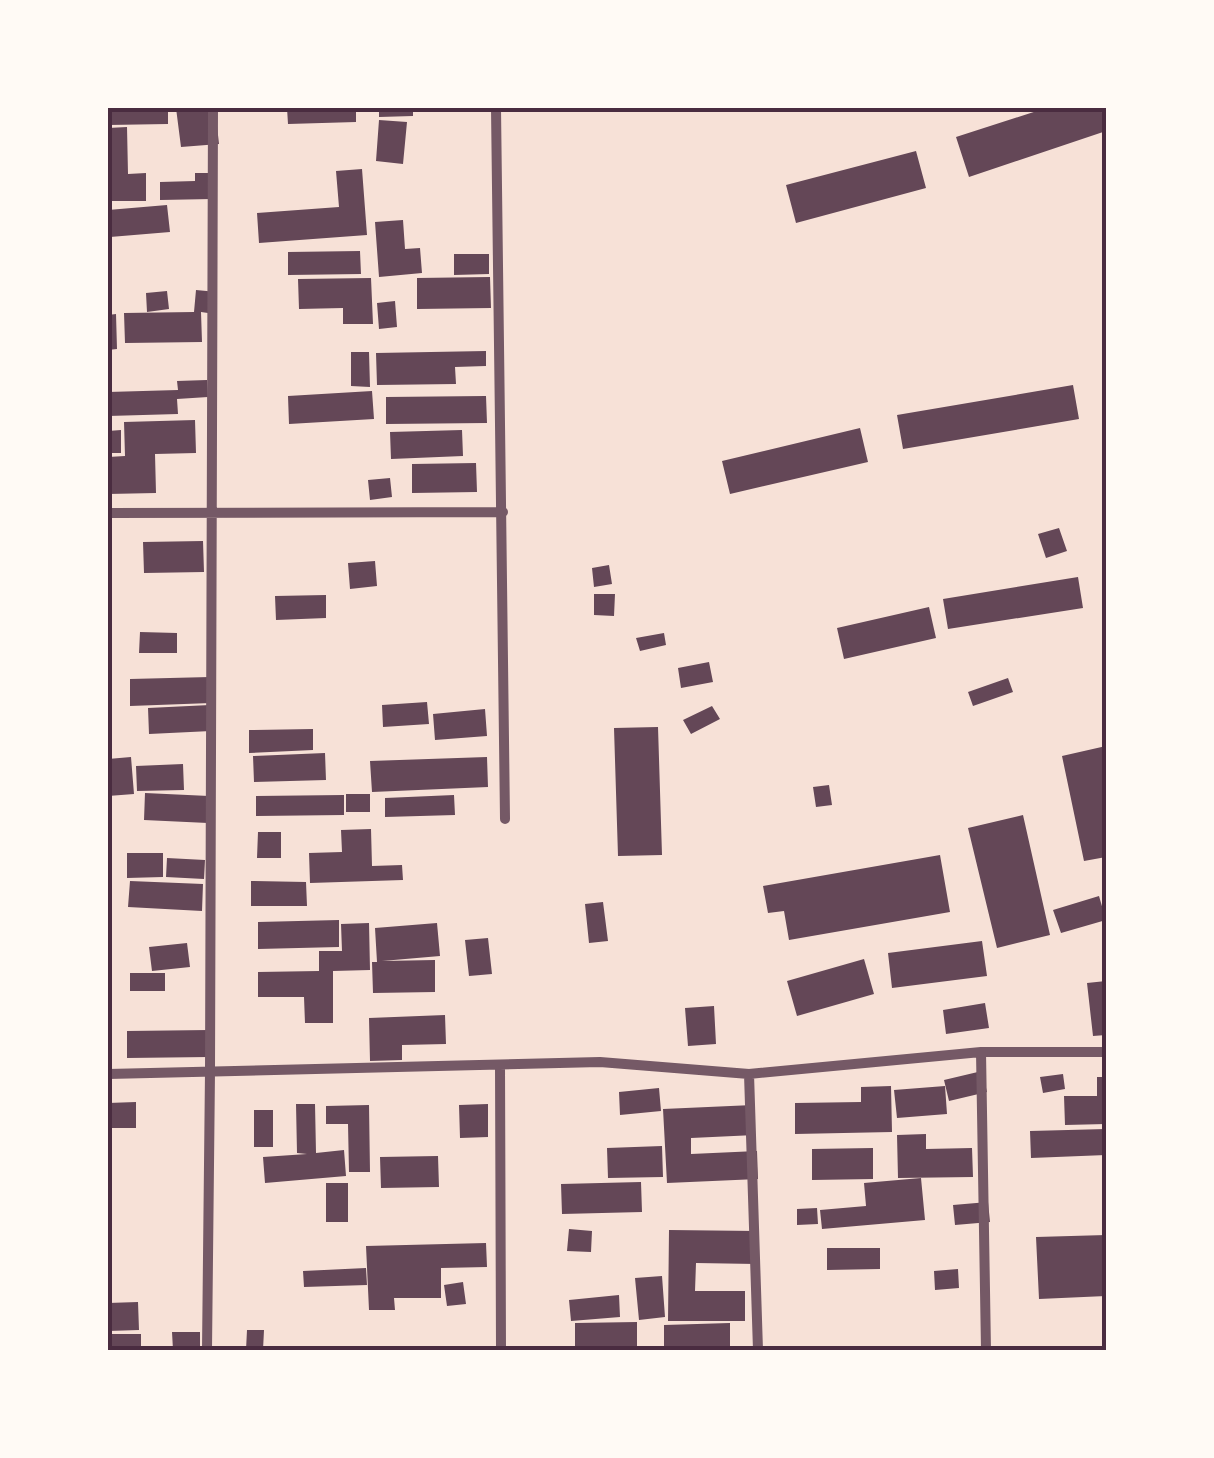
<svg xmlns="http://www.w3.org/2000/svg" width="1214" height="1458" viewBox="0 0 1214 1458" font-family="Figtree,sans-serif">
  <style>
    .building { fill: #644757 }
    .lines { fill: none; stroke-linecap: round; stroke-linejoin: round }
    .minor { stroke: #755966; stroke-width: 10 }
    .neatline { fill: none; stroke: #4a2c40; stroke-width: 4 }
  </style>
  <rect width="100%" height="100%" fill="#f7e1d7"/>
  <path class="building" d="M108,108H168V124L108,125Z
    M176,108H215L219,144L181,147Z
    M287,108H356V122L288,124Z
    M379,108H413V116L379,117Z
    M1046,108H1101L1106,131L969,177L956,137Z
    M379,120L407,122L403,164L376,161Z
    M127,127L128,174L146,173V201H108V128Z
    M916,151L926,188L796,223L786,185Z
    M362,169L367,235L259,243L257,213L339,207L336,171Z
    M195,173H211L212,199L160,200V182L195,181Z
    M167,205L170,232L110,237L108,210Z
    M403,220L405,249L420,248L422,273L379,277L375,222Z
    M360,251L361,274L288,275V252Z
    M454,254H489V274L454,275Z
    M490,277L491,308L417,309V278Z
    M371,278L373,324H343V308L299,309L298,279Z
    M196,290L217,292L215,314L201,312L202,342L125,343L124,313L194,312Z
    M167,291L169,309L147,312L146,293Z
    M395,301L397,327L379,329L377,303Z
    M116,314L117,349L108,350V315Z
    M486,351V366L455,367L456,384L377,385L376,353Z
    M351,352H369L370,387L351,386Z
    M207,380L208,397L177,399L178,414L108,416V392L178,390L177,381Z
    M1073,385L1079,419L903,449L897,415Z
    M372,391L374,419L289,424L288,396Z
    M486,396L487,423L386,424V397Z
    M195,420L196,453L155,454L156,493L108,494V457L125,456L124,422Z
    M860,428L868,462L730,494L722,461Z
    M121,430V453H108V431Z
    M462,430L463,456L391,459L390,432Z
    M476,463L477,492L412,493V464Z
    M390,478L392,497L370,500L368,480Z
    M1059,528L1067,551L1046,558L1038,534Z
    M203,541L204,572L144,573L143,542Z
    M375,561L377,586L350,589L348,563Z
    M609,565L612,584L594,587L592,568Z
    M1078,577L1083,608L948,629L943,599Z
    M594,594H615L614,616L594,615Z
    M326,595V618L276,620L275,596Z
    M929,607L936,638L844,659L837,628Z
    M140,632L177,633V653H139Z
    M664,633L666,645L640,651L636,638Z
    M709,662L713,682L681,688L678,668Z
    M210,677L211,703L130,706V679Z
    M1008,678L1013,692L973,706L968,692Z
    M427,702L429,724L383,727L382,705Z
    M210,705L211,731L149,734L148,708Z
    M712,706L720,719L691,734L683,720Z
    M485,709L487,736L435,740L433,714Z
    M658,727L662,855L618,856L614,728Z
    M313,729V750L249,753V730Z
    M1106,746V857L1084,861L1062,756Z
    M325,753L326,780L254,782L253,756Z
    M131,757L134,794L108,796V759Z
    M487,757L488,787L372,792L370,761Z
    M183,764L184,790L137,791L136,766Z
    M829,785L832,805L816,807L813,787Z
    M145,793L209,796L208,823L144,820Z
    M346,794H370V812H346Z
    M344,795V815L256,816V796Z
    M454,795L455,815L385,817V798Z
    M1023,815L1050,935L997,948L968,828Z
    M371,829L372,866L402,865L403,880L310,883L309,853L342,852L341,830Z
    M258,832H281V858H257Z
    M127,853H163V877L127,878Z
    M940,855L950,912L789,940L784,911L768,913L763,886Z
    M167,858L205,860L204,879L166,877Z
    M130,881L203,884L202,911L128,907Z
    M251,881L306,882L307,906H251Z
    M1099,896L1106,920L1061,933L1053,910Z
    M603,902L608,941L589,943L585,904Z
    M339,920V947L258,949V922Z
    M369,923L370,970L333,971V1023H305L304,997H258V972L319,971V951H342L341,924Z
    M437,923L440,956L382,961L435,960V992L373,993L372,962H377L375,928Z
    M488,938L492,974L469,976L465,940Z
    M982,941L987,976L892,988L888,953Z
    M187,943L190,967L152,971L149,947Z
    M864,959L874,994L797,1016L787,981Z
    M130,973H165V991H130Z
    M1106,981V1035L1093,1036L1087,983Z
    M985,1003L989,1028L946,1034L943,1010Z
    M714,1006L716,1044L688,1046L685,1008Z
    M445,1015L446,1044L402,1045V1060L370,1061L369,1018Z
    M209,1030V1057L127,1058V1031Z
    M982,1071L987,1092L949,1101L944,1080Z
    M1063,1074L1065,1089L1043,1093L1040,1077Z
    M1097,1077H1106V1124L1065,1125L1064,1096H1097Z
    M891,1086L892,1132L795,1134V1103L861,1102V1087Z
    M945,1086L947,1114L897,1118L894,1090Z
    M659,1088L661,1111L620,1115L619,1092Z
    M136,1102V1128H108V1103Z
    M296,1104H315L316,1153L344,1150L346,1176L265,1183L263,1157L307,1154L297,1153Z
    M488,1104V1137L460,1138L459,1105Z
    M369,1105L370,1172H349L348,1124H326V1106Z
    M753,1105L755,1135L691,1138V1154L757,1151L758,1179L667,1183L663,1109Z
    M254,1110H273V1147H254Z
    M1106,1129V1155L1031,1158L1030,1131Z
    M926,1134V1149L972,1148L973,1177L898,1178L897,1135Z
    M662,1146L663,1177L608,1178L607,1148Z
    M873,1148V1179L812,1180V1149Z
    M438,1156L439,1187L381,1188L380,1157Z
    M921,1178L925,1220L822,1229L820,1210L866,1206L864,1183Z
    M641,1182L642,1212L562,1214L561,1184Z
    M326,1183H348V1222H326Z
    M988,1202L990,1222L955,1225L953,1205Z
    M817,1208L818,1224L797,1225V1209Z
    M569,1229L592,1231L591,1252L567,1251Z
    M669,1230L756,1231V1264L696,1263L695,1291H745V1321H668Z
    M1106,1235V1265H1104L1106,1296L1039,1299L1036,1237Z
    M486,1243L487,1267L441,1268V1298H394L395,1310H369L366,1246Z
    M827,1248H880V1269L827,1270Z
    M366,1268L367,1285L304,1287L303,1271Z
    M958,1269L959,1288L935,1290L934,1271Z
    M662,1276L665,1317L639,1320L635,1278Z
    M463,1282L466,1304L447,1306L444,1285Z
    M619,1295L620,1317L571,1321L569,1300Z
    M138,1302L139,1330L108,1331V1303Z
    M637,1322V1348L575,1350V1323Z
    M730,1323V1350H664V1325Z
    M247,1330H264L263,1350H246Z
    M172,1332H200V1350H173Z
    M108,1334H141V1350H108Z"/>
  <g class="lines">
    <path class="minor" d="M496,108L505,819
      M108,513L503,512
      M981,1052L986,1350
      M500,1065L501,1350
      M108,1074L600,1062L749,1074L981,1052H1106
      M749,1074L758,1350
      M207,1350L210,1072L213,108"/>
  </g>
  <rect width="1214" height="1458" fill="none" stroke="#fffaf5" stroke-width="220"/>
  <rect x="110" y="110" width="994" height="1238" class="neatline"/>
</svg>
